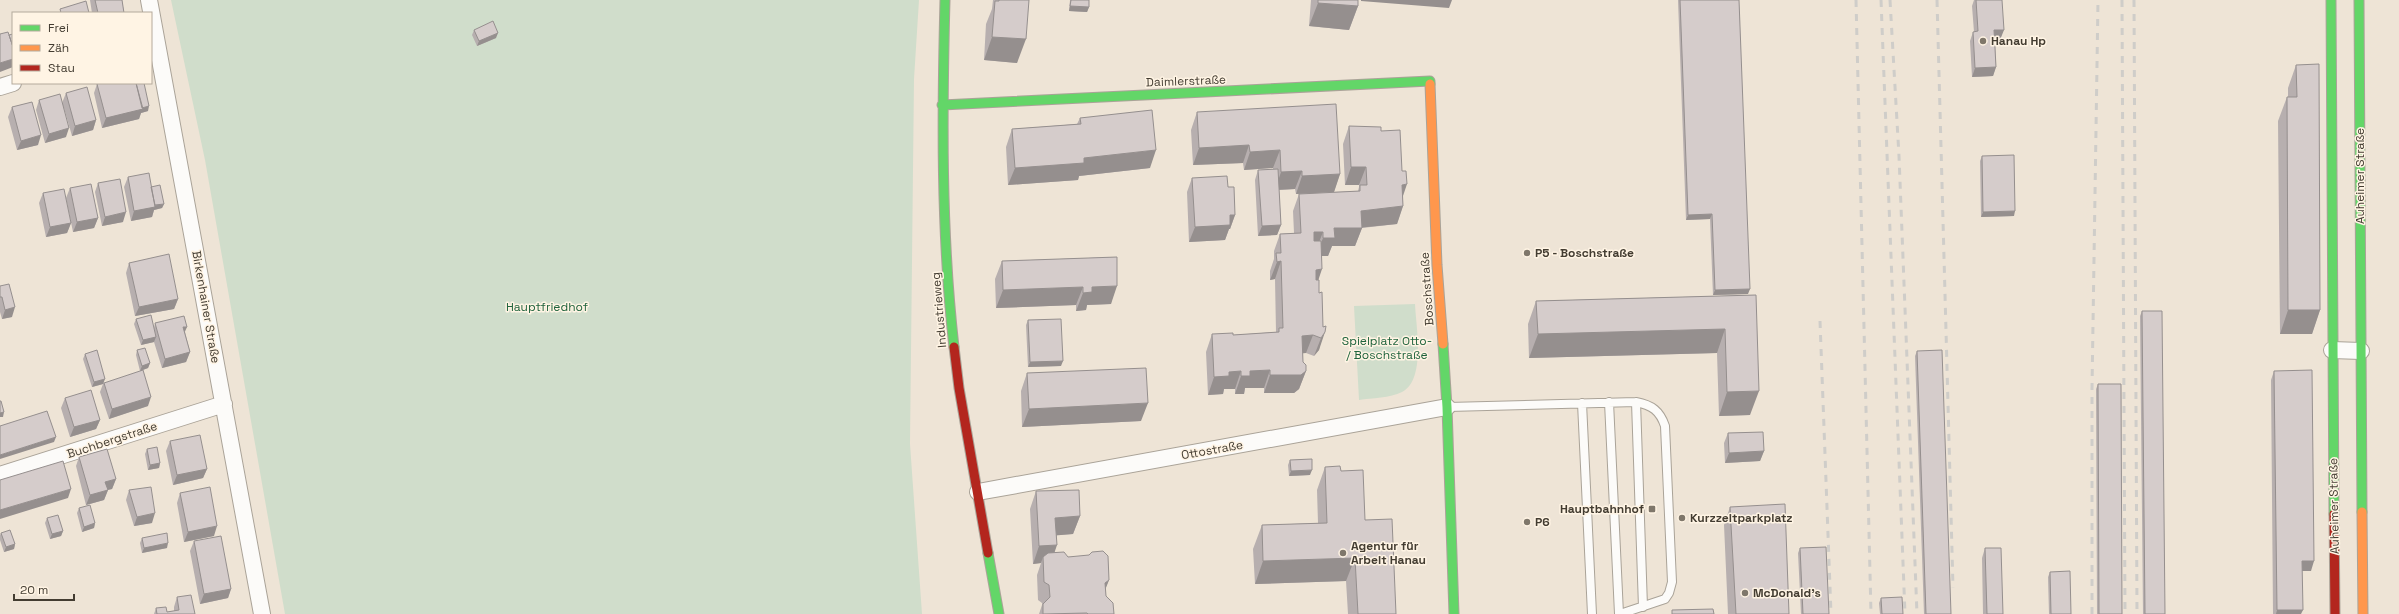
<svg xmlns="http://www.w3.org/2000/svg" width="2399" height="614" viewBox="0 0 2399 614" font-family="'Space Grotesk',sans-serif">
  <style>
    .green { fill: #d0ddcb }
    .lines { fill: none; stroke-linecap: round; stroke-linejoin: round }
    .lane-casing { stroke: #aaa398; stroke-width: 10 }
    .street-casing { stroke: #aaa398; stroke-width: 18 }
    .fast-casing { stroke: #aaa398; stroke-width: 11 }
    .slow-casing { stroke: #aaa398; stroke-width: 11 }
    .jam-casing { stroke: #aaa398; stroke-width: 11 }
    .lane { stroke: #fcfbf9; stroke-width: 8 }
    .street { stroke: #fcfbf9; stroke-width: 16 }
    .fast { stroke: #63d668; stroke-width: 9 }
    .slow { stroke: #ff974d; stroke-width: 9 }
    .jam { stroke: #b3261e; stroke-width: 9 }
    .rail { stroke: #cfcdc9; stroke-width: 3; stroke-dasharray: 7 7; stroke-linecap: butt }
    .wall { fill: #b7afaf }
    .shaded-wall { fill: #958f8e }
    .building { fill: #d5cccb; stroke: #958f8e }
    .poi-dot { fill: #7f776b; stroke: #fff4e4; stroke-width: 1.5 }
    .labels { text-anchor: middle; stroke-width: 3; stroke-linejoin: round; paint-order: stroke }
    .poi-label { font-size: 12px; font-weight: bold; fill: #433c31; stroke: #fff4e4; text-anchor: start }
    .street-label { font-size: 12px; fill: #433c31; stroke: #fff4e4 }
    .park-label { font-size: 12px; fill: #1f633c; stroke: #fff4e4 }
  </style>
  <rect width="100%" height="100%" fill="#eee4d6"/>
  <path class="green" d="M171,0H919L914,79L910,444L922,614H285L205,160Z
    M1415,304C1416,327 1426,380 1402,392C1390,398 1372,398 1359,400L1354,306Z"/>
  <g class="lines">
    <g class="lane-casing">
      <path id="lane" d="M1609,402L1619,614
        M1636,402L1643,607
        M1582,403L1592,614
        M1448,407L1636,402C1652,405 1660,411 1665,426L1672,582L1669,593L1665,599L1620,614"/>
    </g>
    <g class="street-casing">
      <path id="street" d="M149,0L262,614
        M0,87L13,83
        M2332,350L2361,351
        M0,475L224,404
        M978,492L1447,407"/>
    </g>
    <g class="fast-casing">
      <path id="fast" d="M945,0C942,116 941,232 954,347
        M2331,0L2334,514
        M2359,0L2362,512
        M942,105L1430,81V84
        M1443,344L1447,407L1454,614
        M988,553L999,614"/>
    </g>
    <g class="slow-casing">
      <path id="slow" d="M1430,84L1437,265L1443,344
        M2362,512L2363,614"/>
    </g>
    <g class="jam-casing">
      <path id="jam" d="M954,347L959,388L988,553
        M2334,514L2335,614"/>
    </g>
    <use href="#lane" class="lane"/>
    <use href="#street" class="street"/>
    <use href="#fast" class="fast"/>
    <use href="#slow" class="slow"/>
    <use href="#jam" class="jam"/>
    <path class="rail" d="M1856,0L1871,614
      M1881,0L1905,614
      M1890,0L1899,156L1917,614
      M1937,0L1953,588
      M2122,0L2125,614
      M2134,0L2137,614
      M1820,321L1831,614
      M2092,614V389L2098,0"/>
  </g>
  <path class="wall" d="M90,0H122L124,13H92Z
    M993,0H1029L1017,63L984,60L986,24L992,9Z
    M1070,0H1089V7L1087,12L1069,11Z
    M1311,0H1358V6L1349,30L1309,26Z
    M1678,0H1739L1748,294L1713,295L1710,219L1686,220Z
    M1974,0H2002L2000,40H1995L1996,67L1993,76L1972,77L1970,41L1973,32H1974L1972,6Z
    M474,30L496,38L477,46L472,35Z
    M2296,65L2320,310L2312,334H2280L2278,121L2287,97H2288V88Z
    M97,84L148,111L141,113L139,119L102,128L94,93Z
    M66,93L96,120L93,130L72,136L64,108L66,137L45,143L36,110L39,100L62,103Z
    M12,107L38,145L17,150L8,117Z
    M1197,112L1340,174L1334,192L1358,191L1359,187V185H1345L1343,144L1349,126L1381,131L1403,197V206L1397,224L1362,228L1355,246H1332L1328,256H1322L1318,280L1319,293L1323,327L1319,350L1314,356L1306,353H1303V362L1306,371L1299,389L1294,393H1264V388H1245L1244,394H1235V389H1224L1223,394L1208,395L1206,352L1212,334L1233,335L1276,332L1275,279L1270,280V271L1274,259V251L1280,234L1294,233L1293,211L1299,194H1296L1295,189L1279,190L1281,225L1277,235L1258,236L1255,180L1258,170L1273,169V168L1244,170L1243,163L1193,165L1191,130Z
    M1080,118L1150,168L1079,176L1078,180L1008,185L1006,147L1012,129L1077,124Z
    M1982,156L2014,216L1981,217L1980,161Z
    M128,177L151,187L164,204L162,208L154,210L152,217L131,221L124,187Z
    M1192,178L1228,187L1235,215L1230,229H1229L1225,240L1189,242L1187,192Z
    M98,183L123,222L102,226L95,192Z
    M70,188L98,218L94,228L73,232L66,198Z
    M43,193L71,223L67,233L46,237L39,203Z
    M1117,257L1111,304L1087,305L1086,310L1076,311V305L996,308L995,279L1002,261Z
    M129,263L178,299L174,309L135,316L126,273Z
    M0,286L12,317L2,319L0,312Z
    M1756,295L1750,415L1719,416L1717,353L1529,358L1528,324L1536,301Z
    M2142,311L2165,614H2143L2140,316Z
    M136,319L154,328L155,323L185,332L190,352L186,362L162,368L154,342L141,345L134,324Z
    M1028,320L1061,366L1028,367L1026,325Z
    M137,350L150,363L148,368L140,371L136,355Z
    M1917,351L1951,614H1924L1915,356Z
    M85,354L104,383L148,406L109,419L100,392L103,384L92,387L83,359Z
    M2274,371L2311,571H2302L2301,614H2273L2271,380Z
    M1027,373L1141,421L1022,427L1021,391Z
    M2098,384L2122,614H2097L2096,389Z
    M65,398L100,420L96,429L70,437L61,408Z
    M1728,433L1764,451L1760,461L1725,463L1724,443Z
    M170,441L207,469L203,478L173,485L166,451Z
    M147,449L160,463L159,468L148,470L145,454Z
    M79,457L116,479L112,489L108,490L104,500L86,505L76,466Z
    M1290,460L1310,475L1289,476L1288,465Z
    M1325,467L1341,471L1365,520L1396,614H1348L1346,581L1255,584L1253,549L1262,525L1318,523L1317,490Z
    M129,490L152,523L134,526L126,500Z
    M1036,491L1080,516L1073,534L1057,535L1054,553L1068,557L1109,580L1105,589L1106,596L1114,614H1039L1042,605V603L1038,600L1037,575L1041,563L1033,564L1030,509Z
    M180,493L214,536L184,542L177,503Z
    M1730,507L1789,614H1728L1724,525Z
    M79,508L95,523L94,528L82,532L77,513Z
    M47,518L63,531L61,536L50,539L45,523Z
    M1,533L15,544L14,549L4,552L0,540V535Z
    M142,538L167,548L142,553L140,543Z
    M194,541L231,589L228,598L200,604L190,551Z
    M1800,548L1829,614H1801L1798,553Z
    M1985,548L2003,614H1983L1982,558Z
    M2050,572L2071,614H2049L2048,577Z
    M177,597L195,614H154L156,608L167,612L174,611V607Z
    M1881,598L1903,614H1880L1879,603Z"/>
  <path class="shaded-wall" d="M1361,0H1452L1449,8L1361,1Z
    M1318,3L1358,6L1349,30L1309,26Z
    M1070,6L1089,7L1087,12L1069,11Z
    M1994,30H2004L2000,40H1991Z
    M498,33L496,38L477,46L479,41Z
    M992,37L1026,39L1017,63L984,60Z
    M13,59V67L0,72V63Z
    M1996,67L1993,76L1972,77L1975,68Z
    M149,106L148,111L141,113L139,119L102,128L106,118Z
    M96,120L93,130L72,136L75,126Z
    M69,128L66,137L45,143L49,134Z
    M41,135L38,145L17,150L21,141Z
    M1249,145L1243,163L1193,165L1199,148Z
    M1156,150L1150,168L1079,176L1078,180L1008,185L1015,168L1084,158Z
    M1280,150L1273,168L1244,170L1250,152Z
    M1351,167H1366L1359,185H1345Z
    M1302,171L1295,189L1275,190L1281,172Z
    M1340,174L1334,192L1296,194L1302,176Z
    M1407,184L1401,202L1402,185Z
    M164,204L162,208L154,210L152,217L131,221L134,211L152,206Z
    M1403,206L1397,224L1357,228H1362L1355,246H1332L1328,256H1316L1323,238L1334,228L1361,211Z
    M2015,211L2014,216L1981,217L1983,212Z
    M126,212L123,222L102,226L105,217Z
    M1712,214L1710,219L1686,220L1688,215Z
    M1230,215H1235L1230,229H1229L1225,240L1189,242L1195,227Z
    M98,218L94,228L73,232L77,222Z
    M71,223L67,233L46,237L50,227Z
    M1281,225L1277,235L1258,236L1262,226Z
    M1314,232H1323L1316,250H1307Z
    M1281,261L1275,279L1270,280L1277,262Z
    M1322,269L1316,287V270Z
    M1117,286L1111,304L1087,305L1086,310L1076,311L1083,293L1092,287Z
    M1083,287L1076,305L996,308L1003,290Z
    M1750,289L1748,294L1713,295L1715,290Z
    M178,299L174,309L135,316L139,307Z
    M15,307L12,317L2,319L5,310Z
    M2288,310H2320L2312,334H2280Z
    M183,327H187L183,336Z
    M1725,329L1717,353L1529,358L1538,334Z
    M1325,332L1319,350L1314,356L1321,338Z
    M1313,335L1306,353L1296,354L1302,336Z
    M156,337L154,342L141,345L143,340Z
    M190,352L186,362L162,368L165,359Z
    M1063,361L1061,366L1028,367L1030,362Z
    M150,363L148,368L140,371L142,366Z
    M1270,370L1264,388H1245L1244,394H1235L1241,376L1250,371Z
    M1241,371L1235,389H1224L1223,394L1208,395L1214,377L1229,372Z
    M1306,371L1299,389L1294,393H1264L1270,375Z
    M105,379L103,384L92,387L94,382Z
    M1759,391L1750,415L1719,416L1727,392Z
    M151,397L148,406L109,419L112,409Z
    M1148,403L1141,421L1022,427L1029,409Z
    M4,412L3,417H0V413Z
    M100,420L96,429L70,437L74,427Z
    M56,437L54,442L0,459V455Z
    M1764,451L1760,461L1725,463L1729,453Z
    M160,463L159,468L148,470L150,465Z
    M207,469L203,478L173,485L177,475Z
    M1312,470L1310,475L1289,476L1291,471Z
    M116,479L112,489L102,491L105,482Z
    M71,489L68,498L0,519V510Z
    M108,490L104,500L86,505L90,495Z
    M155,513L152,523L134,526L137,517Z
    M1080,516L1073,534L1049,536L1055,518Z
    M95,523L94,528L82,532L84,527Z
    M217,526L214,536L184,542L188,532Z
    M63,531L61,536L50,539L52,534Z
    M168,543L167,548L142,553L144,548Z
    M15,544L14,549L4,552L6,547Z
    M1057,545L1051,563L1043,557L1041,563L1033,564L1039,546Z
    M1355,558L1346,581L1255,584L1263,561Z
    M2302,561H2314L2311,571H2298Z
    M1109,580L1102,598L1105,583Z
    M231,589L228,598L200,604L204,594Z
    M2277,610H2303L2301,614H2276Z"/>
  <path class="building" d="M95,0H122L124,13H98Z
    M999,0H1029L1026,39L992,37L995,1H999Z
    M1071,0H1089V7L1070,6Z
    M1318,0H1358V6L1318,3Z
    M1680,0H1739L1750,289L1715,290L1712,214L1688,215Z
    M1976,0H2002L2004,30H1994L1996,67L1975,68L1973,32L1978,31Z
    M86,1L89,13H61L60,9Z
    M493,21L498,33L479,41L474,30Z
    M8,32L13,47V59L0,63V34Z
    M13,34V47L9,35Z
    M2319,64L2320,310H2288L2287,97H2297L2296,65Z
    M100,83H136L143,109L106,118L97,84Z
    M136,83H144L149,106L142,108Z
    M87,87L96,120L75,126L66,93Z
    M60,94L69,128L49,134L39,100Z
    M32,102L41,135L21,141L12,107Z
    M1336,104L1340,174L1302,176V171L1281,172L1280,150L1250,152L1249,145L1199,148L1197,112Z
    M1152,110L1156,150L1084,158V163L1015,168L1012,129L1081,124L1080,118Z
    M1349,126L1381,127V131L1400,130L1402,171H1406L1407,184L1402,185L1403,206L1361,211L1362,228H1334L1335,238H1323V232H1314V241H1321L1322,269L1316,270V280H1319V293L1322,292L1323,327L1326,326L1325,332L1321,338L1313,335L1302,336L1303,362L1306,365V371L1301,375H1270V370L1250,371V376H1241V371L1229,372V376L1214,377L1212,334L1233,333V335L1279,332V328H1283L1281,261L1277,262L1276,253H1281L1280,234L1301,233L1299,194L1360,191V185H1367L1366,167H1351Z
    M2014,155L2015,211L1983,212L1982,156Z
    M1278,169L1281,225L1262,226L1258,170Z
    M149,173L155,207L134,211L128,177Z
    M1227,176L1228,187H1234L1235,215H1230V225L1195,227L1192,178Z
    M120,179L126,212L105,217L98,183Z
    M91,184L98,218L77,222L70,188Z
    M160,185L164,204L155,205L151,187Z
    M64,189L71,223L50,227L43,193Z
    M169,254L178,299L139,307L129,263Z
    M1117,257V286L1092,287V292L1083,293V287L1003,290L1002,261Z
    M9,284L15,307L5,310L2,297H0V286Z
    M1756,295L1759,391L1727,392L1725,329L1538,334L1536,301Z
    M2142,311H2162L2165,614H2145Z
    M151,315L156,337L143,340L136,319Z
    M184,316L187,327H183L190,352L165,359L155,323Z
    M1061,319L1063,361L1030,362L1028,320Z
    M145,348L150,363L142,366L137,350Z
    M97,350L105,379L94,382L85,354Z
    M1942,350L1951,614H1926L1917,351Z
    M1146,368L1148,403L1029,409L1027,373Z
    M143,370L151,397L112,409L104,383Z
    M2312,370L2314,561H2302L2303,610H2277L2274,371Z
    M2098,384H2121L2122,614H2099Z
    M91,390L100,420L74,427L65,398Z
    M0,401H1L4,412L0,413Z
    M47,411L56,437L0,455V426Z
    M1763,432L1764,451L1729,453L1728,433Z
    M200,435L207,469L177,475L170,441Z
    M157,447L160,463L150,465L147,449Z
    M107,449L116,479L105,482L108,490L90,495L79,457Z
    M1312,459V470L1291,471L1290,460Z
    M63,461L71,489L0,510V480Z
    M1340,466L1341,471L1363,470L1365,520L1392,519L1396,614H1358L1355,558L1263,561L1262,525L1327,523L1325,467Z
    M151,487L155,513L137,517L129,490Z
    M210,487L217,526L188,532L180,493Z
    M1079,490L1080,516L1055,518L1057,545L1039,546L1036,491Z
    M1785,504L1789,614H1736L1730,507Z
    M90,505L95,523L84,527L79,508Z
    M58,515L63,531L52,534L47,518Z
    M10,530L15,544L6,547L1,533Z
    M167,533L168,543L144,548L142,538Z
    M221,536L231,589L204,594L194,541Z
    M1826,547L1829,614H1803L1800,548Z
    M1985,548H2001L2003,614H1987Z
    M1103,551L1108,556L1109,580L1105,583L1106,596L1113,603L1114,614H1088L1087,613L1043,614V604L1050,597L1049,585L1044,582L1043,557L1048,553L1064,552L1068,557L1089,555L1092,552Z
    M2070,571L2071,614H2051L2050,572Z
    M191,595L195,614H157L156,608L166,607L167,612L179,610L177,597Z
    M1902,597L1903,614H1882L1881,598Z
    M1713,609L1714,614H1672V610Z"/>
  <g class="poi-dot">
    <circle cx="1983" cy="41" r="4"/>
    <circle cx="1527" cy="253" r="4"/>
    <rect x="1648" y="505" width="8" height="8" rx="2"/>
    <circle cx="1682" cy="518" r="4"/>
    <circle cx="1527" cy="522" r="4"/>
    <circle cx="1343" cy="553" r="4"/>
    <circle cx="1745" cy="593" r="4"/>
  </g>
  <g class="labels">
    <g class="poi-label">
      <text x="1991" y="45">Hanau Hp</text>
      <text x="1535" y="257">P5 - Boschstraße</text>
      <text x="1644" y="513" text-anchor="end">Hauptbahnhof</text>
      <text x="1690" y="522">Kurzzeitparkplatz</text>
      <text x="1535" y="526">P6</text>
      <text x="1351" y="550">Agentur für<tspan x="1351" dy="14">Arbeit Hanau</tspan></text>
      <text x="1753" y="597">McDonald's</text>
    </g>
    <g class="street-label">
      <text transform="translate(1186 81) rotate(-2)" y="4">Daimlerstraße</text>
      <text transform="translate(2360 176) rotate(-90)" y="4">Auheimer Straße</text>
      <text transform="translate(1427 289) rotate(-94)" y="4">Boschstraße</text>
      <text transform="translate(206 307) rotate(80)" y="4">Birkenhainer Straße</text>
      <text transform="translate(939 310) rotate(-95)" y="4">Industrieweg</text>
      <text transform="translate(112 440) rotate(-18)" y="4">Buchbergstraße</text>
      <text transform="translate(1212 450) rotate(-10)" y="4">Ottostraße</text>
      <text transform="translate(2334 506) rotate(-91)" y="4">Auheimer Straße</text>
    </g>
    <g class="park-label">
      <text x="547" y="311">Hauptfriedhof</text>
      <text x="1387" y="345">Spielplatz Otto-<tspan x="1387" dy="14">/ Boschstraße</tspan></text>
    </g>
  </g>
  <rect x="12" y="12" width="140" height="72" fill="#fff4e4" stroke="#b4aa9c"/>
  <rect x="20" y="25" width="20" height="6" fill="#63d668" stroke="#b4aa9c"/>
  <text x="48" y="32" font-size="12" fill="#433c31">Frei</text>
  <rect x="20" y="45" width="20" height="6" fill="#ff974d" stroke="#b4aa9c"/>
  <text x="48" y="52" font-size="12" fill="#433c31">Zäh</text>
  <rect x="20" y="65" width="20" height="6" fill="#b3261e" stroke="#b4aa9c"/>
  <text x="48" y="72" font-size="12" fill="#433c31">Stau</text>
  <path d="M14 594v6h60v-6" fill="none" stroke="#433c31" stroke-width="2"/>
  <text x="20" y="594" font-size="12" fill="#433c31" stroke="#fff4e4" stroke-width="3" paint-order="stroke">20 m</text>
</svg>
